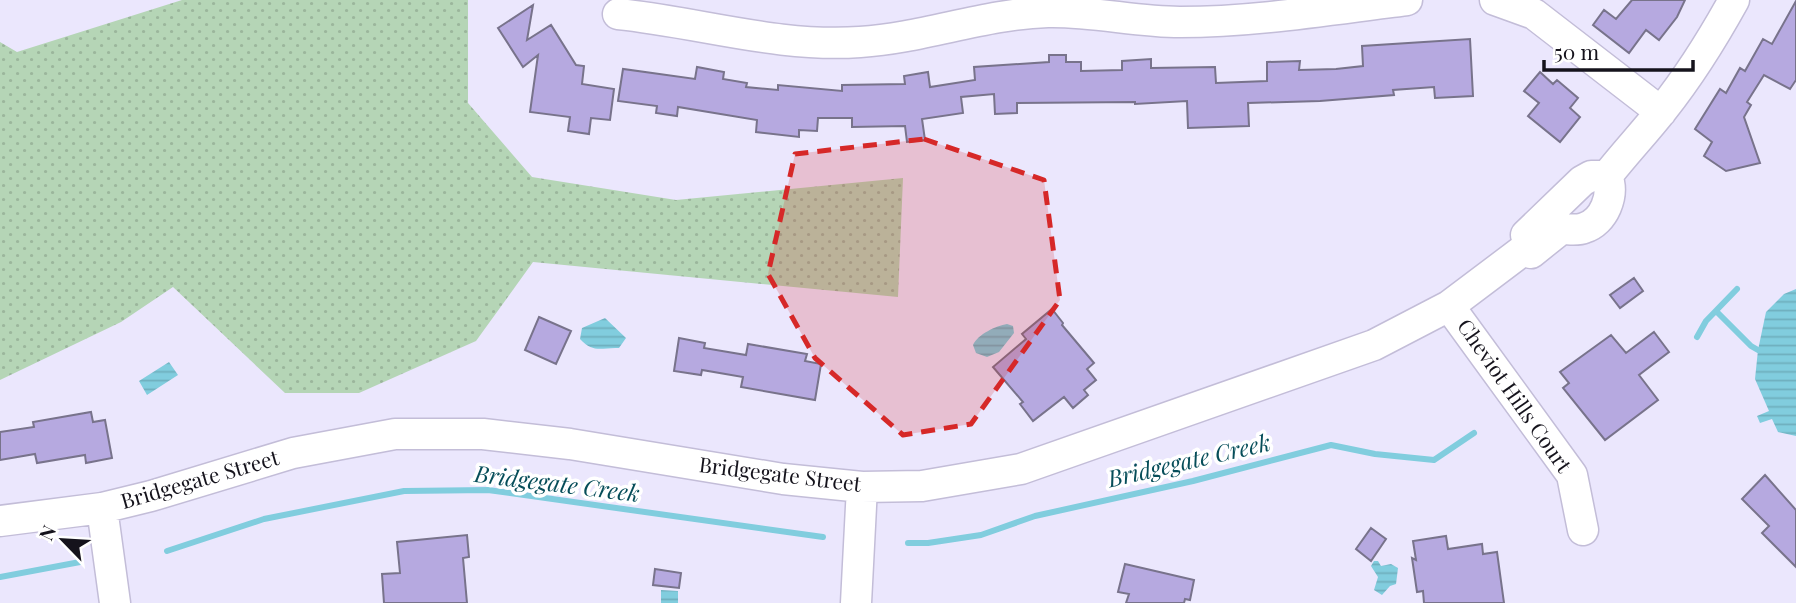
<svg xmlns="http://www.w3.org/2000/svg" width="1796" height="603" viewBox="0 0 1796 603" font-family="'Playfair Display',serif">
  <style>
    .grass { fill: url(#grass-dots) }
    .water { fill: url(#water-rules) }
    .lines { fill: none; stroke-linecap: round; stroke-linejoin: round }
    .stream { stroke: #81cdde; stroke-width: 6 }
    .building { fill: #b6a9e0; stroke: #78738b; stroke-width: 2 }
    .minor-casing { stroke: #c3bdd8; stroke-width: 33 }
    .minor { stroke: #fff; stroke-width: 30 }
    .marked { fill: #d62828; fill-opacity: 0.2; stroke: #d62828; stroke-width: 5; stroke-dasharray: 14 9; stroke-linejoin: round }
    .labels { text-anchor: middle; stroke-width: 7; stroke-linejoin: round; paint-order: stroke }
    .street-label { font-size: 21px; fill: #15131c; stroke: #fff }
    .water-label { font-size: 23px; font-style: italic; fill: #064d59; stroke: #fff }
  </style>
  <defs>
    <pattern id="grass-dots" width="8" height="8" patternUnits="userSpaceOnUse" patternTransform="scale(1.75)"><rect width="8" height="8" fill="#b5d5b6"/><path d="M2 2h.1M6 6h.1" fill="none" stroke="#9bb69c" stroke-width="1.8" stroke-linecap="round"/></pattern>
    <pattern id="water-rules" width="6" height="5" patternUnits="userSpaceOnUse" patternTransform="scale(1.75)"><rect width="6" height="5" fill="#81cdde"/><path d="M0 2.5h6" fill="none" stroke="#6fafbe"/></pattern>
  </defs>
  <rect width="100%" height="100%" fill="#ebe7fd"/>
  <path class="grass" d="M182,0H468V103L532,177L676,200L903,178L898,297L533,262L476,341L359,393H285L173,287L121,322L0,380V42L17,52Z"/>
  <path class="water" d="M1796,289V436L1778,432L1772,419L1760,423L1757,416L1769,411L1755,379L1758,350L1766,312L1784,294Z
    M605,318L626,338L619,348C602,347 594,354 580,339L582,328Z
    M1007,324L1013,326L1014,333L999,352L987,357L976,353L973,345C978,334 996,326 1007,324Z
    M169,362L178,375L147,395L139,381Z
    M1374,561H1378L1381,566L1391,564L1398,568L1396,584L1390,586L1382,595L1374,590L1378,577L1371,566Z
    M661,590L678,591V603H661Z"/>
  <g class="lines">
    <path class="stream" d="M1716,311L1751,346L1758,350
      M1697,337L1706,321L1737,289
      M908,543H928L981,535L1035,516L1193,481L1331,445L1375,454L1434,460L1474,433
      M167,551L264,519L404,491L488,490L823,537
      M0,577L80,562"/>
  </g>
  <path class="building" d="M1632,0H1685L1677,17L1659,40L1646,30L1629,53L1593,25L1604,10L1616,19Z
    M1796,1V80L1790,89L1764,75L1747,102L1751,105L1744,117L1760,163L1726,171L1704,156L1712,142L1695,129L1720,89L1726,93L1740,68L1745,71L1763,39L1772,44Z
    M533,5L527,40L551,25L576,65L584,66L582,84L614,89L610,120L591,118L589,134L568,131L570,117L530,112L538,55L523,67L498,28Z
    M1470,39L1473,96L1435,98L1434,87L1393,90L1394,95L1320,101L1248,103L1249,126L1188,128L1187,101L1135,104V102L1017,103V113L995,114L994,94L961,97L963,113L922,119L925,140L907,142L905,126L852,127V118H818L817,131L799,130V137L756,132L757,120L678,107L677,116L656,113L657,106L618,101L623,69L695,79L697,67L724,72L723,79L747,83L746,87L778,90V85L842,91V85L905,84L904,76L928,72L930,87L975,80L974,67L1049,62V55H1066V62H1081V71L1122,70V61L1151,59V68L1215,67L1216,83L1267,81V62L1300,61L1299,70L1336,69L1363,66L1362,46Z
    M1540,72L1553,84L1557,80L1578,98L1570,108L1580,117L1560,142L1528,116L1539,103L1524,91Z
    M1634,278L1643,291L1620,308L1610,295Z
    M1052,309L1063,323L1062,325L1094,363L1087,369L1096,380L1084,390L1088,395L1073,408L1064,397L1033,421L1020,404L1023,402L993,367L1026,339L1022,334Z
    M539,317L571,331L556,364L525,350Z
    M1654,332L1669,352L1639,375L1658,400L1605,440L1563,388L1569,383L1560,372L1611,335L1626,353Z
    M679,338L705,343L704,348L746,355L748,344L807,354L805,361L821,364L815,400L741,387L743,377L702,370L701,375L674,371Z
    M91,412L93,422L105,420L112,458L86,463L85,455L37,463L35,454L0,460V432L34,427L33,422Z
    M1765,475L1796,510V567L1762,533L1769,526L1742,499Z
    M1371,528L1386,539L1371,561L1356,549Z
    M467,535L469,557L463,558L467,603H384L382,574L400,573L397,542Z
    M1446,536L1448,549L1482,544L1483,554L1497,552L1504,603H1424L1423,591L1417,592L1412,558L1416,560L1413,541Z
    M1125,564L1194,580L1190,600L1185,599L1184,603H1126L1129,594L1118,592Z
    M655,569L681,573L679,588L653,585Z"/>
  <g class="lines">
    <g class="minor-casing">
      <path id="minor" d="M1495,0L1534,14L1661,112
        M618,14C698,22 779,48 860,42C924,38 984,14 1048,12C1093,11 1136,22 1180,22C1256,22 1333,9 1407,0
        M1607,176C1625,153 1645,132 1663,109C1690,75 1713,38 1734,0
        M1526,235L1582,181L1591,176H1607
        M1449,306L1572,475L1583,530
        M102,508L115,603
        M0,521L102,508L151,496L293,453L395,434H483L570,444L783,479L862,487L922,486L1021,469L1374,345L1449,306L1522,251L1531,253L1561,229C1569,229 1577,231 1584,228C1604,222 1615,195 1607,176
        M856,603L862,487"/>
    </g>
    <use href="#minor" class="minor"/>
  </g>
  <path class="marked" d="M924,139L1044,180L1060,300L971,424L903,435L815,358L768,274L795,154Z"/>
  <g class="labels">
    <g class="street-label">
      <text transform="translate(1514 396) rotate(55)" y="7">Cheviot Hills Court</text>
      <text transform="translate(780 475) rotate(7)" y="7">Bridgegate Street</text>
      <text transform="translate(200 480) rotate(-16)" y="7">Bridgegate Street</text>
    </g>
    <g class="water-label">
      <text transform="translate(1189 461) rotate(-13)" y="8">Bridgegate Creek</text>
      <text transform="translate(557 484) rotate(7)" y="8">Bridgegate Creek</text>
    </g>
  </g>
  <g transform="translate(63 540) rotate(295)" stroke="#ffffff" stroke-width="5" paint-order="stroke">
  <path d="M0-5L12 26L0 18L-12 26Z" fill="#15131c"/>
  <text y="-10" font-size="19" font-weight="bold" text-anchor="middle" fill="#15131c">N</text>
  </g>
  <path d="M1544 60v10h149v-10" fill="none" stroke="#15131c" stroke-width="3.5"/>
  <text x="1554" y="60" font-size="21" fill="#15131c" stroke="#ffffff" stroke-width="5" paint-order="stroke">50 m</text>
</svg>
